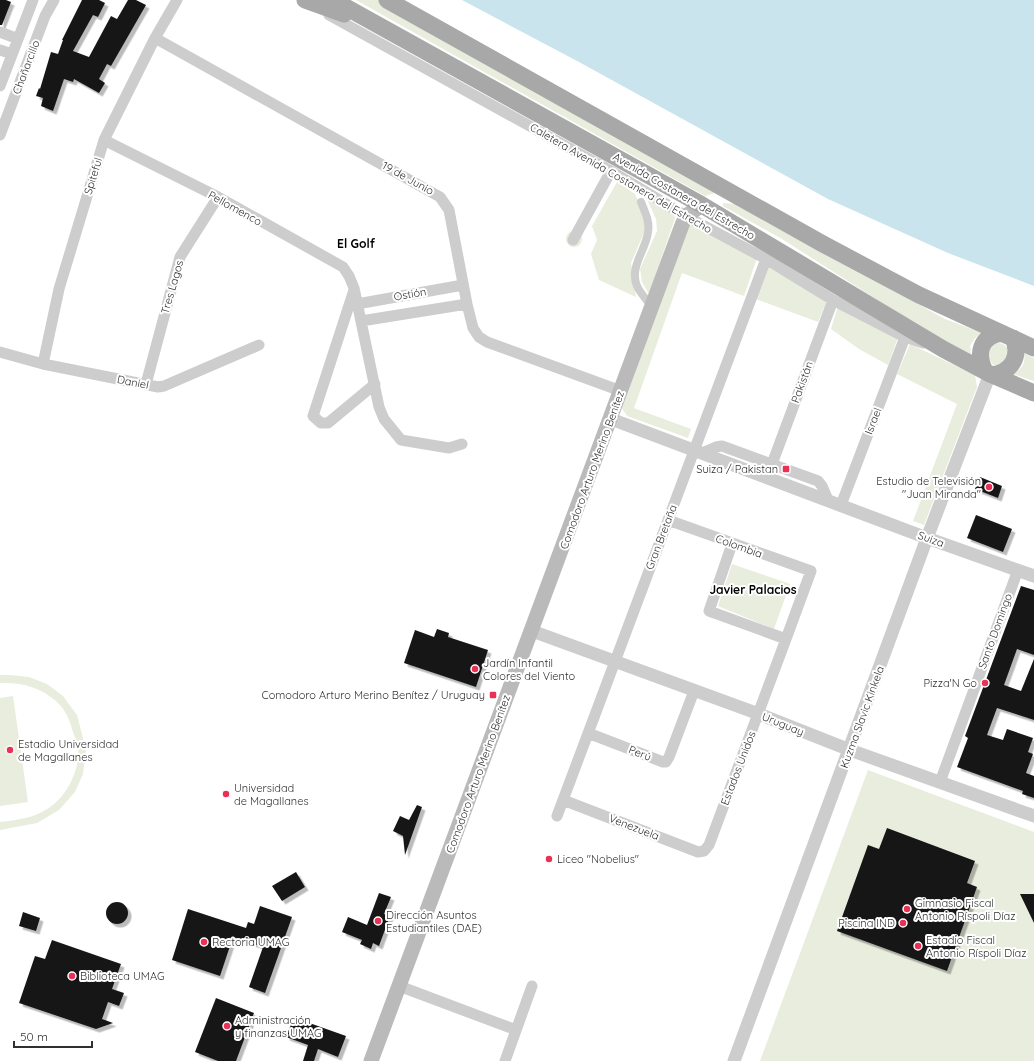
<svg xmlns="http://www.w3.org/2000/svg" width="1034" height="1061" viewBox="0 0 1034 1061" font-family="Quicksand,sans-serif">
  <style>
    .green { fill: #e8eddd }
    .water { fill: #c9e4ed }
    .building { fill: #171717; filter: url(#shadow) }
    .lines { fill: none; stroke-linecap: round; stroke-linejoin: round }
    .pedestrian { stroke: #cdcdcd; stroke-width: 8 }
    .minor { stroke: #cdcdcd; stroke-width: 11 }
    .tertiary { stroke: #cdcdcd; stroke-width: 13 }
    .secondary { stroke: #bababa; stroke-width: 15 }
    .primary { stroke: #a8a8a8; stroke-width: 17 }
    .poi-dot { fill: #e93056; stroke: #fff; stroke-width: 1.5 }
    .labels { text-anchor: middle; stroke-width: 4; stroke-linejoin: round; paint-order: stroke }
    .street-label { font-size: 11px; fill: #303030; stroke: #fff }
    .poi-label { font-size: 11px; fill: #303030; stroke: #fff; text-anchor: start }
    .neighbourhood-label { font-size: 12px; font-weight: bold; fill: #000; stroke: #fff }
  </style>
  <defs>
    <filter id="shadow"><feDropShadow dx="3.5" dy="3.5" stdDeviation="0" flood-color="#0004"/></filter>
  </defs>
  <rect width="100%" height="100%" fill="#fff"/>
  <path class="green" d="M356,0H381L715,193L705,196Z
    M617,182L635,194L644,214L646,228L631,263L636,297L599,280L591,254L597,240L592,226Z
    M647,199L673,213L675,218L649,294L642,282L640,269L657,231L656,219Z
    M723,203L737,204L945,319L982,333L975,338L970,346L971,354L931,334L782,239L723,206Z
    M691,223L757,258L744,296L682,273L634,408L691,429L688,438L627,416L621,407L688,224Z
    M566 239a8 8 0 1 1 16 0a8 8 0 1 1-16 0Z
    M768,267L827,300L818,322L756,299Z
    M838,306L898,337L888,365L859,349L831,329Z
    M998,343C1008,344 1008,350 1009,359L997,366L994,365L989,360L988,349L994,344Z
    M910,344L975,375L977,387L924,525L913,521L957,404L897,374Z
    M1024,353L1034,358V381L1013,374C1022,369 1026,363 1024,353Z
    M732,564L790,584L774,629L718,606Z
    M0,675H10L29,677L47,684L63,696L77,715L86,750L83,774L75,792L59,810L37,823L0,830V822C19,820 39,817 54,804C68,793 80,768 78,750C78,744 75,738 73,732C70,721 66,710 56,701C40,687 21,682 0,683Z
    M13,696L28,802L0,806V698Z
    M868,770L1034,832V1061H760Z"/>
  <path class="water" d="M462,0H1034V286L948,253L828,199L579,62Z"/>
  <path class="building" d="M0,0H6L11,2L2,25H0Z
    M82,0H99L105,3L98,17L93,15L73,51L89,57L111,16L117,19L128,0H136L146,5L111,66L107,64L99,79L105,83L99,93L74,79L73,82L64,79L53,111L41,106L43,98L36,96L39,88L40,89L51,52L58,54L63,40H62Z
    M980,477L1002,486L998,498L975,489Z
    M976,515L1012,529L1003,552L967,538Z
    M1021,586L1034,590V655L1017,649L1004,685L1021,691L1034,659V720L997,708L987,735L1003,740L1007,729L1033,738L1028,752L1033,754L1026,773L1034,776V798L1022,794L1023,791L957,767L968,738L965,736Z
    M437,629L449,633L448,637L488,650L476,687L404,663L415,630L434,637Z
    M417,805L422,807L405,855L403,836L393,831L400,816L409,820Z
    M887,828L975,861L967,883L977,887L947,971L837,931L868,845L879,849Z
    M296,872L305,887L282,901L272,886Z
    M379,893L391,897L384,914L390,916L379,946L373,943L371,949L360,944L362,940L342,932L348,917L367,925Z
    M1020,894H1034V923Z
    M106 913a11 11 0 1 1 22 0a11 11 0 1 1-22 0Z
    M260,906L292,917L265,993L249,987L263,947L233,937L220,976L172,960L188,909L246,928L248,922L254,924Z
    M23,912L40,918L36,931L19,926Z
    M52,940L121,964L112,989L124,993L119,1006L108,1002L102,1019L113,1023L96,1029L19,1003L35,956L45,959Z
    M216,998L254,1013L236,1061H218L195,1052Z
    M301,1020L346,1036L338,1057L318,1049L314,1061H303L308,1045L286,1037L292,1022L300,1025Z"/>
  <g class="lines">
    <path class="pedestrian" d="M641,202C645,212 650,222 648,232C646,250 629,267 637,286C640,293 647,300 651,306"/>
    <path class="minor" d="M329,15L611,171L686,216L766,259L833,300L905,337L923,343
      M0,32L18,39
      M155,38L440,197L449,210L467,304L473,328L479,337L487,342L621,391
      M0,50L12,54
      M0,86L33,0
      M0,135L45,16L54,0
      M104,140L218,197L343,267L349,276L354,288L379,407L384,419L401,440L449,448L462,444
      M573,240L611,171
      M354,290L313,416L321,423H328L375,384
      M357,304L463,285
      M361,321L467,304
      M0,352L43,364L158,387L164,386L259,345
      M43,364L59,289L104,140L155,38L177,0
      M146,384L180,257L218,197
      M702,453L716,447L722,446L818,481L822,486L828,500
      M772,464L833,300
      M841,505L905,337
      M732,544L709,611L786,639
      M588,733L663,762H666L669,757L694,691
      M940,782L1018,570
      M563,800L698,852L704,851L709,845L786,639L811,571L668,520
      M557,816L766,259
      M399,986L516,1030
      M505,1061L532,986"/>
    <path class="tertiary" d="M611,419L927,538L1034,576
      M532,631L759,714L850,750L1034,816
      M734,1061L927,538L990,374"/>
    <path class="secondary" d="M371,1061L682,225L686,216L702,205"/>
    <path class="primary" d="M305,0L344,14
      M333,0L702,205L943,349L990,374L1034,393
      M387,0L823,244L919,295L1034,348
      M985,371C976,354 980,336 1002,333
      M992,375C1012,372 1021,356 1013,338"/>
  </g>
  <g class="poi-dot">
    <rect x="782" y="465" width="8" height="8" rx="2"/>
    <circle cx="989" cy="487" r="4"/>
    <circle cx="475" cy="669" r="4"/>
    <circle cx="985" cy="683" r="4"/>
    <rect x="489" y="691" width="8" height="8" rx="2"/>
    <circle cx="10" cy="750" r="4"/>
    <circle cx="226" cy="794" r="4"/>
    <circle cx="549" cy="859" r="4"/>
    <circle cx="907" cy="909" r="4"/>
    <circle cx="378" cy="921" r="4"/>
    <circle cx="903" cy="923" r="4"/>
    <circle cx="204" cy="942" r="4"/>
    <circle cx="918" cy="946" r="4"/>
    <circle cx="72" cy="976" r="4"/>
    <circle cx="227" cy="1026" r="4"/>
  </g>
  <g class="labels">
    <g class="street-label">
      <text transform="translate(26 67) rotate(-69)" y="4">Chañarcillo</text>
      <text transform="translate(93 176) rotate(-73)" y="4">Spiteful</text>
      <text transform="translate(408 178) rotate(29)" y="4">19 de Junio</text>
      <text transform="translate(621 178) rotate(30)" y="4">Caletera Avenida Costanera del Estrecho</text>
      <text transform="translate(684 196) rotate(30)" y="4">Avenida Costanera del Estrecho</text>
      <text transform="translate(235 208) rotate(29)" y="4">Pellomenco</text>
      <text transform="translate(172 287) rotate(-74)" y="4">Tres Lagos</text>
      <text transform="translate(410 294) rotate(-10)" y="4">Ostión</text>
      <text transform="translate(133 382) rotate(11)" y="4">Daniel</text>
      <text transform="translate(802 382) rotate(-70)" y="4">Pakistán</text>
      <text transform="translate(873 421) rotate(-69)" y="4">Israel</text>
      <text transform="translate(592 470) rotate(-70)" y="4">Comodoro Arturo Merino Benítez</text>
      <text transform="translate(661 537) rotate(-69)" y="4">Gran Bretaña</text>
      <text transform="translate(931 539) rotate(20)" y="4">Suiza</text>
      <text transform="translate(739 546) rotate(20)" y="4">Colombia</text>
      <text transform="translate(995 631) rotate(-70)" y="4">Santo Domingo</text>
      <text transform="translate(862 717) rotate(-70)" y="4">Kuzma Slavic Kinkela</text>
      <text transform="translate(783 724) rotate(22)" y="4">Uruguay</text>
      <text transform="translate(640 753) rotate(21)" y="4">Perú</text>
      <text transform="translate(738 768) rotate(-69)" y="4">Estados Unidos</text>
      <text transform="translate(478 774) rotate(-70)" y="4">Comodoro Arturo Merino Benítez</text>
      <text transform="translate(634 827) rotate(21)" y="4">Venezuela</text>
    </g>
    <g class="poi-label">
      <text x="778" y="473" text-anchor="end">Suiza / Pakistan</text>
      <text x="981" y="485" text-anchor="end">Estudio de Televisión<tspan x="981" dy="13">"Juan Miranda"</tspan></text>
      <text x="483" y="667">Jardín Infantil<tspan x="483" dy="13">Colores del Viento</tspan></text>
      <text x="977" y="687" text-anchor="end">Pizza'N Go</text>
      <text x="485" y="699" text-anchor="end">Comodoro Arturo Merino Benítez / Uruguay</text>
      <text x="18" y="748">Estadio Universidad<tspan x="18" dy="13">de Magallanes</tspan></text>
      <text x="234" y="792">Universidad<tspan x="234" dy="13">de Magallanes</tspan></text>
      <text x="557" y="863">Liceo "Nobelius"</text>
      <text x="915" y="907">Gimnasio Fiscal<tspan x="915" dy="13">Antonio Ríspoli Díaz</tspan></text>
      <text x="386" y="919">Dirección Asuntos<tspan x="386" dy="13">Estudiantiles (DAE)</tspan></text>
      <text x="895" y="927" text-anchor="end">Piscina IND</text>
      <text x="926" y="944">Estadio Fiscal<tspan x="926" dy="13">Antonio Ríspoli Díaz</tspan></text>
      <text x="212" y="946">Rectoria UMAG</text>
      <text x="80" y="980">Biblioteca UMAG</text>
      <text x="235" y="1024">Administración<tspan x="235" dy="13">y finanzas UMAG</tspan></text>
    </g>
    <g class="neighbourhood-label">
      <text x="356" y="248">El Golf</text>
      <text x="753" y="594">Javier Palacios</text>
    </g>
  </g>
  <path d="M14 1041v6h78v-6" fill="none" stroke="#303030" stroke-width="2"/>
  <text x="20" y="1041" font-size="12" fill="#303030" stroke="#ffffff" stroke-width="3" paint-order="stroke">50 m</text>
</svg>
